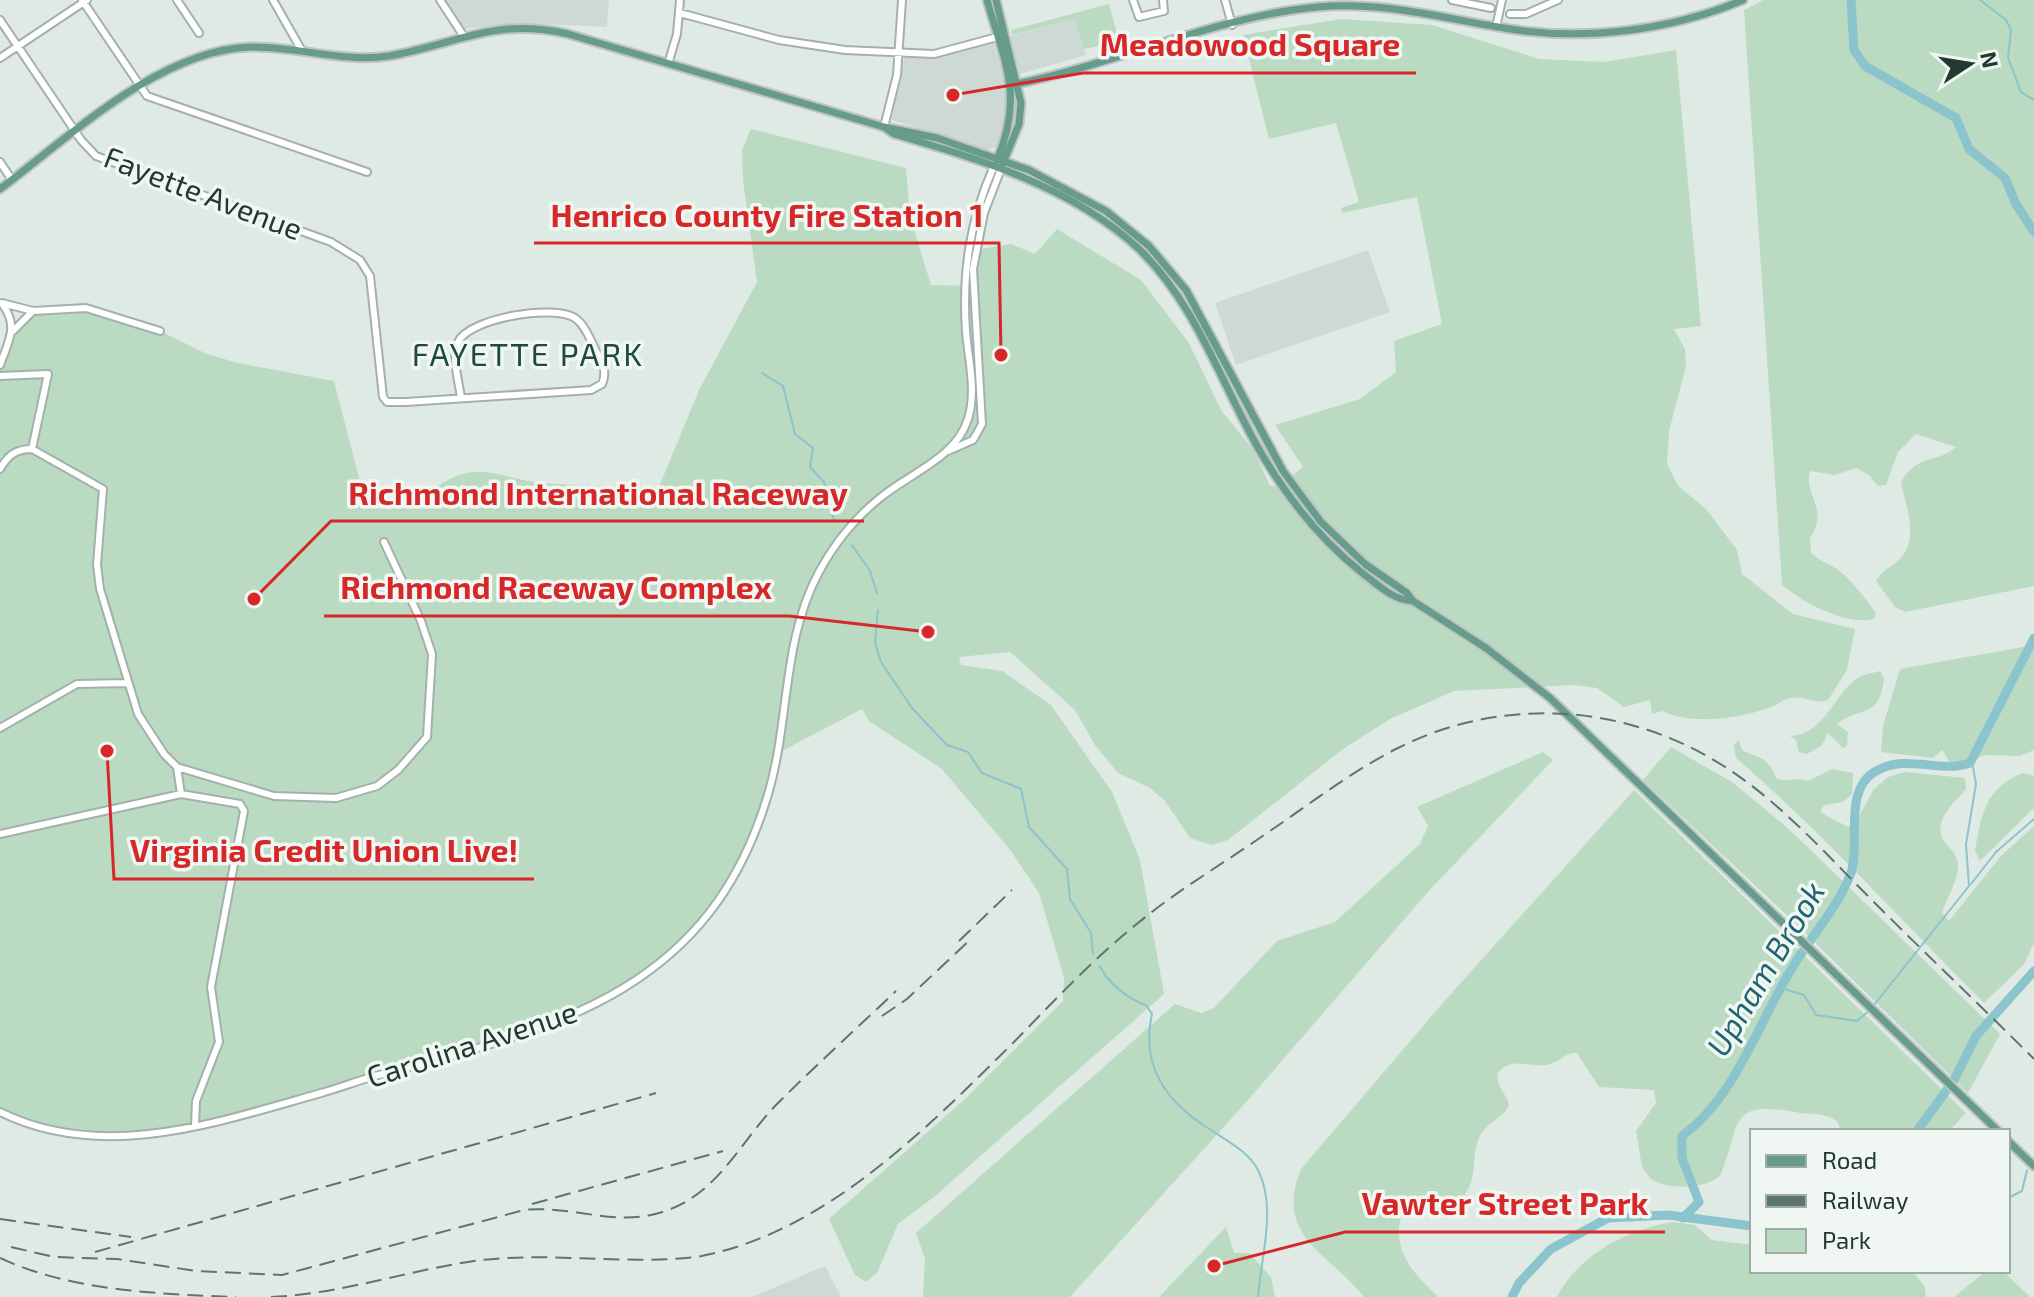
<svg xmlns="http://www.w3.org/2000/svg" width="2034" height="1297" viewBox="0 0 2034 1297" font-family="'Exo 2',sans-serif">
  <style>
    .built { fill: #ced9d4 }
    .green { fill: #badac1 }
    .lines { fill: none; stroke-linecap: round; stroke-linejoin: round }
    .stream { stroke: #8bc4cc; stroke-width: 2 }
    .river { stroke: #8bc4cc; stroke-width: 9 }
    .minor-casing { stroke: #a3b1ac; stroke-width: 10 }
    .major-casing { stroke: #bdc4c2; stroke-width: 11 }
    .minor { stroke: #fff; stroke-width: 6 }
    .major { stroke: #679c8d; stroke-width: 7 }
    .rail { stroke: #5c756d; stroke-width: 2; stroke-dasharray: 16 8; stroke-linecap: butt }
    .labels { text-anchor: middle; stroke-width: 7; stroke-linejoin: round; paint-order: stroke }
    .street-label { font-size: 30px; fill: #223932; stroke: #f0f7f3 }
    .neighbourhood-label { font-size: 32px; letter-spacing: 2px; fill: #1f493d; stroke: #f0f7f3 }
    .water-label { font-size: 32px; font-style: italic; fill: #206670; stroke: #f0f7f3 }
    .leader { fill: none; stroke: #d62828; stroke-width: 3 }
    .callout-dot { fill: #d62828; stroke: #f0f7f3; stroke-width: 3 }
    .callout-label { font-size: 32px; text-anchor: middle; font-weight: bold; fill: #d62828; stroke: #f0f7f3; stroke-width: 7; stroke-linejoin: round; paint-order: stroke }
  </style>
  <rect width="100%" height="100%" fill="#e0eae5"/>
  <path class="built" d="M444,0H609L607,27L518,23L464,29Z
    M1074,19L1086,55L1020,74L1010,36Z
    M993,42L1009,92L1008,121L997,147L987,150L892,120L904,58L941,56Z
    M1368,250L1390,312L1236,365L1215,303Z
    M825,1266L841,1297H752Z"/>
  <path class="green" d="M1763,0H2034V586L1905,612L1895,607L1876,581C1882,570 1890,568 1899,560C1920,539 1906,508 1901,482C1919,452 1935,465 1956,447L1916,434L1898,452L1886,485L1878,486L1869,475L1856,468L1835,475L1810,471C1803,493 1830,511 1810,537L1811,553C1821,563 1834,565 1843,574C1856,585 1866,600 1876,613L1874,619C1846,626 1804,603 1782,585L1744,10Z
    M1109,4L1119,42L1084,49L1074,19L1012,35L1011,30Z
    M1341,19L1432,25L1539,59L1605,62L1676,50L1701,326L1674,329L1685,349L1686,366L1669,431L1667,464L1678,486L1706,509L1737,550L1742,574L1793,614L1855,629L1847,670L1828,700C1815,705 1805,695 1791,698C1783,699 1776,706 1768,708C1739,719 1690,725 1662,711L1652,714L1650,700L1624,707L1597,688L1575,685L1454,691L1390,719L1343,749L1228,840L1211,845L1190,838L1165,801L1150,788L1118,773L1095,745L1075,710L1010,652L959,657L961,665L1002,671L1051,705L1112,792L1140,860L1164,994L934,1197L898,1224L877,1273L866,1282L855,1275L829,1219L965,1099L1063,1001L1064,977L1039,893L1011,851L942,769L869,721L862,709L778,753C768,785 761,824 746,853C705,932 638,987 557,1023L263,1109L154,1134L62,1133L0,1112V365L13,331L33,311L86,308L160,331L207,354L238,363L334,381L366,505C409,523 433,476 473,472C492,470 516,480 535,482C575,487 618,485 659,487L699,390L757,282L743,180L742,150L751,129L906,168L910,217L931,285L972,286L975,250L1011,244L1035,254L1057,229L1141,280L1189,343L1221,410L1254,451L1270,486L1280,485L1303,467L1275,425L1360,399L1396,372L1394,341L1442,324L1417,197L1342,213L1341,208L1359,202L1336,123L1269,139L1243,35Z
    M2034,645V750L2020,756L1987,755L1951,764L1942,750L1933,758L1881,752L1883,726L1900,669Z
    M1880,671L1884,678C1879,720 1862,705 1837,724L1848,732L1847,746L1843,748L1828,733L1822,745L1807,754L1799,752L1796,740L1790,736C1827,734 1833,692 1861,676C1866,674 1874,673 1880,671Z
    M1739,740L1742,750C1765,762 1765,754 1777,779C1788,782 1796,777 1808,781L1832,769L1853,773L1852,794L1843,802L1824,805L1820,812L1848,827L1857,820L1874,789L1888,777L1905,772L1965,778L1966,789C1954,803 1929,824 1946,844C1953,852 1957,854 1958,865C1959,880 1946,898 1942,913L1949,921L2001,856L2034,826V943L2024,964L1984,1003C1902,921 1823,833 1736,758L1734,745Z
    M1671,747L1732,782L1791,831L2000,1034L1968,1093L1791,919L1643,780Z
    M1543,752L1553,760L1427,893L1248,1100L1070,1297H923L925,1259L916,1233L1175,1004L1201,1013L1214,1008L1277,941L1335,922L1420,844L1428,826L1417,807Z
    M2023,773L2034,776V808L1980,861L1975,851C1981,814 1986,787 2023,773Z
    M1634,790L1966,1113L1949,1131H1841L1837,1121C1824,1112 1810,1115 1795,1112C1726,1100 1742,1123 1720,1176C1706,1189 1666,1190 1651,1179L1642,1167L1636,1131L1656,1103L1654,1090L1599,1087L1577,1053C1566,1052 1563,1059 1553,1063C1534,1071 1514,1054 1498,1073C1495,1088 1507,1092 1509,1106C1503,1118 1488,1122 1481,1134C1468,1158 1482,1177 1459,1202L1423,1205L1401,1217C1392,1252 1415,1275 1438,1297H1364C1331,1254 1273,1238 1301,1169L1441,1005Z
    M1673,1222L1695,1225L1712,1240L1752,1245V1271H1912L1924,1285L1926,1297H1557C1578,1255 1628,1229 1673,1222Z
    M1226,1227L1234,1253H1249L1271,1277L1275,1297H1159Z
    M1986,1271H2003L2030,1297H1954Z"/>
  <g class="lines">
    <path class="stream" d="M1980,0L2006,20L2011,30L2008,58L2021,92L2034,100
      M762,373L783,386L795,434L813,448L810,467L824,482L828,506L835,521
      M852,545L870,571L877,593
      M878,610L875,643L881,662L912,708L947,745L968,752L982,773L1021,789L1029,827L1067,869L1070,899L1091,933L1093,954
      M1971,884L1996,852L2034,819
      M1100,966C1107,982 1129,1000 1146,1005L1152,1014C1140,1067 1167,1103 1211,1130C1227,1141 1248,1151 1258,1170C1277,1207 1261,1257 1258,1297
      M1781,988L1804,995L1816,1015L1857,1021L1870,1010
      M1874,1005L1969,886L1966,844L1976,784L1972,761
      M2008,1198L2022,1191L2027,1170"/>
    <path class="river" d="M1851,0L1854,50L1865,66L1956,118L1969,149L2005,178L2016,204L2034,232
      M1917,1131L1954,1080L1976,1036L2034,971
      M1683,1218L1699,1202L1682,1158V1136C1739,1094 1759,1018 1797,960C1816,930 1838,907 1851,873C1861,843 1842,790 1876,771C1908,753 1939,774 1970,763L2034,638
      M1512,1297L1519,1283L1551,1249L1608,1218L1668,1215L1752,1226"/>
    <g class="minor-casing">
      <path id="minor" d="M82,0L147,96L367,172
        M177,0L199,33
        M273,0L302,51
        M440,0L463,35
        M1133,0L1139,17L1164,11L1163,0
        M1225,0L1232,25
        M1452,0L1491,8
        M680,13L779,40L845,50L934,54L1001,36
        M1510,14H1526L1558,0
        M0,20L81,140L96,156L331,242L360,260L370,276L383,397L387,402H406L591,390L602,384C608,371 601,361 595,349C590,339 585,325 575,318C554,304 469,318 458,342C451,357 459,382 461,398
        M1496,27L1502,0
        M0,58L87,0
        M668,64L677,34L680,0
        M884,127L897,75L902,0
        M0,162L12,180
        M2,303L33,311L86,308L160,331
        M13,331L33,311
        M0,365C8,342 19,327 3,305
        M0,376L48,374L32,449
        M948,451L973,440L982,424L973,269L984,213L1001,169
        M0,469C8,455 16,449 32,449L103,489L97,565L100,589L138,714L164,754L177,767L274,796L336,798L377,786L398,770L427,737L432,654L421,621L384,542
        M0,728L77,684L128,683
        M181,794L240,804L244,811L211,987L219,1042L196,1101L195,1126
        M0,834L181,794L177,767
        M0,1112C103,1163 218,1122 321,1093C339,1088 357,1081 375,1076C554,1029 711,993 769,791C790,717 782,641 819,572C834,544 855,518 880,498C910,473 956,458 968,419C977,390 968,359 966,331C962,271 970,220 994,166"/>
    </g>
    <g class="major-casing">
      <path id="major" d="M987,0C1005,63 1024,96 997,160
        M996,0L1021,103L1019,124L1003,163
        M1011,85C1111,66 1217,16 1317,7C1385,1 1445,19 1510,29C1587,41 1672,30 1743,0
        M884,127L894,134C979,159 1073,187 1139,249C1195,303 1220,380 1257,446C1285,495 1317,537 1361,572C1377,584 1392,600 1413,601
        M0,189C69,137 160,50 250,47C297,46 342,63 389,56C458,44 493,17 568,34L884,127L937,138L1029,170L1106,211L1149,246L1186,290L1283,471L1321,522L1365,564L1407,593L1413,601L1486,648L1550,698L1998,1131
        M2008,1141L2034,1166"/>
    </g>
    <use href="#minor" class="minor"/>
    <use href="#major" class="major"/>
    <path class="rail" d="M959,941L1012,890
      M882,1016L907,999L972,938
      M532,1204L723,1151
      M0,1219L131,1237
      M11,1247L54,1257L117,1259L196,1271L282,1275L524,1210C567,1205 608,1224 651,1215C715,1201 735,1148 776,1105C815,1066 856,1029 896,991
      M95,1252L656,1093
      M0,1258C71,1291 159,1294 236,1297
      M271,1297C343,1294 411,1269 482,1260C553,1252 625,1265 696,1257C822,1235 925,1130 1013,1043C1053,1002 1093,959 1138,923C1178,890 1224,863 1267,833C1310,804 1352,771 1398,748C1501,696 1624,703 1722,765C1773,797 1815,842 1857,885C1915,944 1975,1000 2034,1059"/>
  </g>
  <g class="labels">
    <g class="street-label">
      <text transform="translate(203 194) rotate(21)" y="10">Fayette Avenue</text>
      <text transform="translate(472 1045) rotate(-18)" y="10">Carolina Avenue</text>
    </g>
    <g class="neighbourhood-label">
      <text x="528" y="366">FAYETTE PARK</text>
    </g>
    <g class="water-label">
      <text transform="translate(1766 969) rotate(-59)" y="11">Upham Brook</text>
    </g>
  </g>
  <path class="leader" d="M953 95L1083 73H1416M1001 355L999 243H534M254 599L331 521H864M928 632L789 616H324M107 751L114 879H534M1214 1266L1345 1232H1665"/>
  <g class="callout-dot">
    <circle cx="953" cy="95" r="8"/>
    <circle cx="1001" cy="355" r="8"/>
    <circle cx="254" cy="599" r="8"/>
    <circle cx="928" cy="632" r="8"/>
    <circle cx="107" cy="751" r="8"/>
    <circle cx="1214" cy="1266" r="8"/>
  </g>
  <g class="callout-label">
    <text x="1250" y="56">Meadowood Square</text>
    <text x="767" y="227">Henrico County Fire Station 1</text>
    <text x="598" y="505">Richmond International Raceway</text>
    <text x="556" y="599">Richmond Raceway Complex</text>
    <text x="324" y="862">Virginia Credit Union Live!</text>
    <text x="1505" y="1215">Vawter Street Park</text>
  </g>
  <rect x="1750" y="1129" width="260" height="144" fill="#f0f7f3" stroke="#9eaba6" stroke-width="2"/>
  <rect x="1766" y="1155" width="40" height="12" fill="#679c8d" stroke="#9eaba6" stroke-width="2"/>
  <text x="1822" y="1169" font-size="24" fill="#223932">Road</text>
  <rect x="1766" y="1195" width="40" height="12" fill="#5c756d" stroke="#9eaba6" stroke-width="2"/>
  <text x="1822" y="1209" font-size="24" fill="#223932">Railway</text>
  <rect x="1766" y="1229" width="40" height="24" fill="#badac1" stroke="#9eaba6" stroke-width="2"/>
  <text x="1822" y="1249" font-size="24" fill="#223932">Park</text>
  <g transform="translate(1970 64) rotate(78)" stroke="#f0f7f3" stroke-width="6" paint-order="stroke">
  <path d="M0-6L14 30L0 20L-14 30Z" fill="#223932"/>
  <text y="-12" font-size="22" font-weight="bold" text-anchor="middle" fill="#223932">N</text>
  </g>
</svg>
